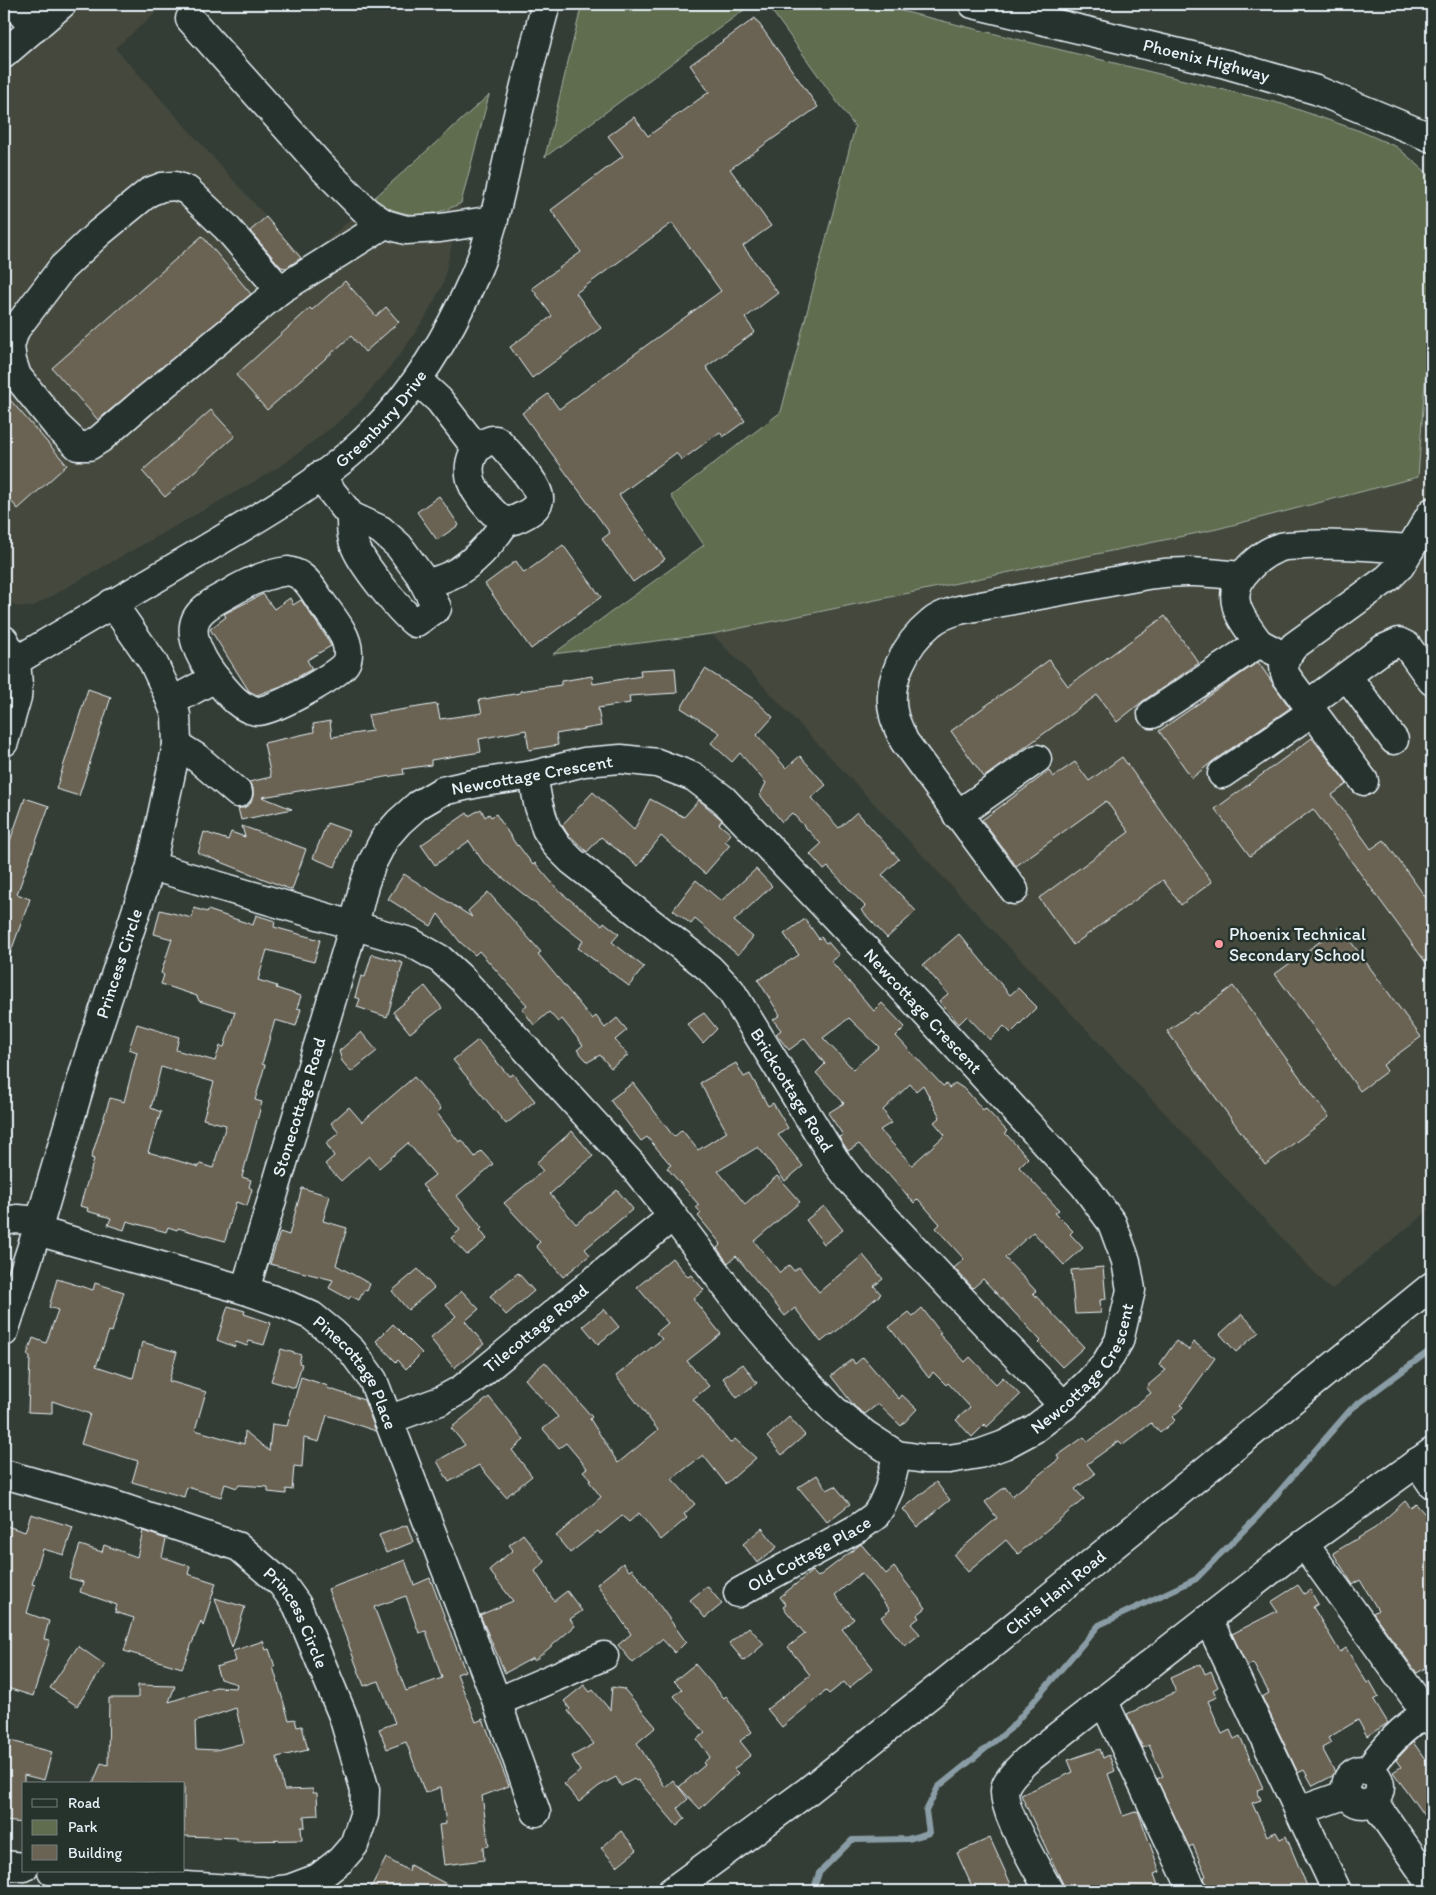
<svg xmlns="http://www.w3.org/2000/svg" width="1436" height="1895" viewBox="0 0 1436 1895" font-family="Itim,sans-serif">
  <style>
    .built { fill: #44483e }
    .green { fill: #606d4f; stroke: #a4afa4 }
    .lines { fill: none; stroke-linecap: round; stroke-linejoin: round }
    .stream { stroke: #8a9da6; stroke-width: 6 }
    .building { fill: #6a6353; stroke: #e8f1f8; fill-rule: evenodd }
    .minor-casing { stroke: #e8f1f8; stroke-width: 31 }
    .major-casing { stroke: #e8f1f8; stroke-width: 31 }
    .minor { stroke: #26332d; stroke-width: 28 }
    .major { stroke: #26332d; stroke-width: 28 }
    .poi-dot { fill: #ff9aa2; stroke: #26332d; stroke-width: 2 }
    .labels { text-anchor: middle; stroke-width: 5; stroke-linejoin: round; paint-order: stroke }
    .street-label { font-size: 18px; fill: #e8f1f8; stroke: #26332d }
    .poi-label { font-size: 18px; fill: #e8f1f8; stroke: #26332d; text-anchor: start }
  </style>
  <rect width="100%" height="100%" fill="#343d35"/>
  <filter id="ink" filterUnits="userSpaceOnUse"><feTurbulence type="fractalNoise" baseFrequency=".02" numOctaves="2"/><feDisplacementMap in="SourceGraphic" scale="10" xChannelSelector="R" yChannelSelector="G"/><feConvolveMatrix kernelMatrix="1 2 1 2 8 2 1 2 1" color-interpolation-filters="sRGB"/></filter>
  <g filter="url(#ink)">
    <path class="built" d="M83,4H166L115,48L305,260L372,200L401,213L417,215L432,214L447,210L461,203L443,284L426,316L406,346L384,375L360,402L336,424L285,463L257,480L32,607L15,606L4,596V72Z
      M1432,284V1208L1331,1290L757,679L712,634L1217,529L1418,477Z"/>
    <path class="green" d="M582,4H752L545,157Z
      M767,4H873L1282,104L1360,131L1397,147L1432,177V284L1418,477L1217,529L712,634L553,654L704,545L671,496L781,412L855,127Z
      M489,95L461,203C428,220 404,218 372,200Z"/>
    <g class="lines">
      <path class="stream" d="M813,1891L819,1873L852,1840L908,1839L929,1833L926,1811L938,1787L1010,1729L1099,1625L1196,1579L1258,1516L1351,1409L1432,1349"/>
    </g>
    <path class="building" d="M755,18L818,107L730,169L771,226L743,246L778,293L745,318L755,332L706,367L745,421L723,437L720,432L682,460L676,453L619,495L665,559L633,582L602,539L610,533L522,413L548,394L559,409L721,291L672,223L576,293L601,328L532,378L510,347L552,316L532,288L581,252L551,210L623,156L608,136L634,117L648,136L709,92L690,65Z
      M266,217L301,258L286,268L281,267L250,231Z
      M202,236L251,294L98,420L52,368Z
      M345,281L376,316L386,307L399,322L365,352L351,336L267,410L236,375L310,308L312,310Z
      M4,393L67,465L18,509L4,493Z
      M211,410L235,436L165,497L142,471Z
      M439,496L459,525L437,540L417,512Z
      M563,545L601,597L531,649L485,584L516,561L524,573Z
      M263,594L274,609L290,598L293,605L301,600L325,635L331,646L307,660L312,669L281,686L257,695L249,691L210,629L226,617L224,614Z
      M1165,616L1199,663L1143,701L1117,722L1097,695L984,777L951,731L1049,660L1068,686Z
      M1258,662L1290,708L1213,761L1192,778L1159,731Z
      M675,668L677,693L629,696L630,703L598,708L601,726L556,734L558,745L529,750L526,730L479,739L481,752L431,760V765L403,769L404,774L262,797L292,809L241,820L238,808H244L250,804L253,796V788L249,782L271,777L264,743L314,732L313,724L330,721L332,737L372,731L368,715L437,704L440,719L482,713L479,700L520,693V691L561,685V681L592,676L593,684L641,676L640,670Z
      M705,669L754,699L773,717L757,735L786,768L800,756L826,785L811,798L839,828L857,812L899,859L882,875L916,911L887,938L861,910L865,906L828,867L824,870L810,854L821,844L792,813L782,822L760,795L766,783L740,753L732,762L711,743L720,733L681,708Z
      M88,689L111,697L79,796L56,789Z
      M1312,738L1347,784L1332,795L1371,849L1384,840L1432,906V971L1313,809L1250,856L1215,809Z
      M1122,757L1212,882L1181,905L1163,880L1073,945L1039,898L1129,832L1106,801L1016,866L982,820L1049,771L1053,777L1075,762L1089,781Z
      M593,792L634,830L650,799L684,817L699,800L722,820L719,824L731,834L725,841L730,845L705,874L661,836L638,866L601,837L587,852L567,833L562,825Z
      M25,798L49,806L17,894L30,899L6,965H4V858Z
      M481,809L485,817L489,814L491,817L496,814L517,846L518,845L533,865L535,863L559,891L602,925L604,922L619,934L612,942L644,967L629,986L578,948L583,941L484,863L469,841L435,865L421,845L467,813L469,816Z
      M327,823L349,831L335,867L313,858Z
      M242,826L306,849L292,890L198,853L204,832L228,840L231,832L245,837Z
      M756,869L772,886L734,921L753,937L738,955L695,919L691,924L673,910L696,880L721,901Z
      M404,874L472,917L468,911L488,892L541,952L538,954L592,1019L596,1016L605,1028L617,1018L627,1030L615,1040L628,1055L611,1068L600,1055L588,1062L577,1050L583,1045L562,1019L558,1022L549,1012L534,1025L522,1009L527,1005L479,951L475,955L460,942L438,914L431,926L388,899Z
      M194,908L207,912L208,910L253,925L256,915L275,921L274,927L320,940L314,962L267,950L258,980L277,986L276,988L301,996L297,1008L301,1009L296,1026L275,1020L262,1064L265,1065L255,1100L262,1102L242,1177L251,1180L249,1187L252,1189L247,1206L236,1202L225,1241L178,1228L177,1230L168,1227L166,1232L127,1221L124,1230L108,1225L111,1218L87,1211L88,1208L80,1206L94,1159L91,1158L110,1098L124,1102L137,1052L129,1049L137,1024L179,1037L176,1050L215,1061L220,1046L224,1047L235,1012L199,1001L197,996L161,984L164,975L161,973L172,939L154,934L160,910L192,918ZM161,1067L214,1082L203,1119L226,1125L213,1168L200,1164L199,1167L148,1152L161,1112L151,1108Z
      M805,919L819,939L821,937L826,943L828,942L839,955L831,961L874,1011L882,1003L905,1027L896,1036L943,1086L946,1084L949,1088L955,1083L966,1090L983,1110L985,1108L1007,1131L1005,1133L1028,1158L1019,1167L1059,1210L1055,1213L1073,1231L1070,1234L1083,1248L1064,1265L1033,1232L1005,1258L1036,1291L1033,1293L1084,1347L1062,1367L1039,1343L1041,1341L983,1279L973,1288L954,1268L964,1259L936,1228L940,1224L918,1199L914,1203L888,1173L887,1174L859,1144L848,1151L839,1137L843,1135L828,1113L844,1103L816,1073L825,1064L805,1038L789,1050L776,1034L781,1030L773,1020L780,1015L758,980L799,955L784,934ZM849,1018L879,1047L853,1069L823,1038ZM910,1084L916,1091L923,1085L940,1117L934,1122L945,1135L912,1165L880,1130L891,1123L883,1110Z
      M1340,927L1421,1037L1383,1065L1387,1071L1360,1091L1275,974Z
      M959,934L1010,995L1018,988L1037,1007L1011,1033L1004,1026L990,1040L967,1016L959,1024L939,1001L948,994L923,965Z
      M372,954L403,963L387,1017L357,1007L360,999L355,997L361,976L365,977Z
      M425,986L442,1008L410,1033L393,1012Z
      M1233,986L1329,1117L1265,1165L1167,1031L1194,1012L1196,1014Z
      M704,1013L717,1029L703,1043L687,1024Z
      M361,1032L377,1051L351,1072L342,1061L339,1051Z
      M478,1040L509,1076L513,1074L535,1101L506,1124L453,1060Z
      M736,1063L744,1077L750,1074L768,1106L773,1103L788,1128L778,1135L803,1166L785,1181L758,1147L718,1171L745,1204L777,1176L800,1202L754,1241L780,1273L789,1265L794,1271L799,1267L819,1292L863,1255L883,1279L874,1286L881,1294L832,1335L831,1334L821,1342L795,1308L785,1316L736,1256L728,1263L717,1248L721,1244L698,1216L701,1213L696,1207L699,1205L667,1168L671,1165L647,1137L641,1141L610,1100L633,1083L674,1137L682,1130L698,1150L727,1132L700,1083Z
      M414,1077L441,1109L437,1113L459,1142L462,1140L475,1157L481,1151L493,1164L457,1196L482,1228L480,1230L487,1239L467,1255L451,1238L460,1230L422,1185L435,1175L408,1143L379,1168L369,1156L341,1181L325,1164L334,1156L326,1143L339,1133L331,1123L349,1107L362,1122Z
      M572,1131L593,1156L550,1194L576,1224L617,1190L633,1209L585,1249L590,1255L563,1277L536,1246L540,1242L504,1203L543,1171L536,1163Z
      M302,1188L330,1196L323,1221L347,1228L336,1265L370,1284L367,1291L364,1290L359,1300L351,1296L349,1299L329,1288L333,1280L270,1264L280,1232L289,1235Z
      M824,1206L843,1230L824,1244L806,1220Z
      M672,1258L688,1277L691,1275L704,1290L693,1299L721,1334L687,1361L709,1386L693,1399L730,1443L735,1439L756,1458L726,1484L703,1455L672,1479L695,1504L684,1514L687,1518L661,1540L639,1513L629,1522L622,1516L600,1534L598,1531L570,1553L556,1536L601,1497L589,1481L591,1480L583,1471L587,1468L566,1443L559,1448L543,1429L558,1417L525,1379L545,1362L592,1417L590,1419L618,1463L658,1430L616,1376L662,1339L656,1333L668,1323L637,1287Z
      M1103,1267L1106,1299L1100,1300L1101,1313L1075,1314L1071,1270Z
      M418,1269L434,1288L408,1310L392,1291Z
      M518,1273L534,1291L506,1315L490,1296Z
      M57,1279L93,1290L95,1283L124,1292L112,1332L109,1331L96,1366L133,1378L142,1342L177,1352L169,1381L206,1392L195,1430L244,1444L245,1431L269,1451L272,1424L287,1426L301,1377L328,1386L327,1388L364,1400L376,1431L327,1415L319,1442L304,1438L302,1467L294,1466L292,1490L286,1489V1494L268,1492V1487L239,1485L237,1488L225,1484L221,1497L187,1487L184,1497L132,1482L138,1461L81,1444L90,1414L52,1401V1413L28,1412L30,1357L27,1355L33,1338L46,1343L58,1310L49,1307Z
      M462,1291L479,1309L465,1321L484,1344L454,1368L430,1338L456,1316L446,1305Z
      M228,1306L245,1311L244,1314L271,1323L264,1345L249,1341L247,1346L236,1342L235,1347L217,1340Z
      M922,1308L941,1333L939,1334L965,1362L970,1357L996,1384L1003,1377L1020,1395L987,1427L985,1424L972,1437L956,1420L970,1407L948,1383L946,1385L933,1372L929,1378L889,1327L909,1312L913,1316Z
      M604,1309L619,1327L598,1344L583,1326Z
      M1242,1314L1259,1332L1236,1352L1220,1334Z
      M393,1324L422,1353L406,1369L398,1360L396,1362L376,1341Z
      M1176,1341L1189,1350L1194,1342L1215,1358L1181,1405L1183,1407L1172,1417L1175,1420L1160,1433L1151,1423L1123,1445L1119,1441L1087,1464L1095,1474L1075,1489L1084,1499L1018,1554L1006,1540L968,1572L954,1555L997,1518L985,1502L1005,1487L1012,1496L1059,1459L1057,1456L1084,1437L1088,1442L1151,1393L1146,1387L1166,1370L1159,1365Z
      M281,1349L301,1355L299,1363L302,1364L295,1388L271,1381Z
      M863,1357L899,1399L902,1395L917,1409L901,1426L878,1404L865,1414L855,1407L831,1376L852,1359L855,1364Z
      M743,1364L757,1383L737,1398L723,1378Z
      M489,1397L524,1440L512,1450L532,1476L506,1497L479,1465L449,1482L437,1461L465,1445L451,1428Z
      M789,1417L805,1435L782,1455L767,1437Z
      M817,1475L827,1490L835,1486L850,1504L827,1522L798,1487Z
      M936,1482L950,1500L917,1527L903,1509Z
      M1405,1501L1411,1508L1416,1504L1432,1522V1664L1417,1673L1373,1613L1378,1610L1360,1580L1353,1585L1333,1553L1375,1528Z
      M31,1514L73,1527L64,1555L43,1549L32,1584L35,1585L27,1613L49,1621L44,1639L50,1640L33,1696L4,1687V1525L25,1532Z
      M407,1525L413,1542L386,1553L379,1535Z
      M762,1528L777,1547L757,1563L743,1544Z
      M143,1531L166,1539L162,1557L190,1566L188,1574L216,1583L203,1626L201,1621L182,1668L124,1651L134,1618L115,1612L117,1605L80,1592L83,1582L69,1578L80,1545L102,1552L104,1545L137,1557Z
      M523,1534L545,1562L535,1571L554,1601L567,1591L582,1611L570,1619L575,1626L534,1661L533,1658L505,1673L480,1615L513,1601L489,1570L513,1550L509,1545Z
      M861,1544L886,1574L894,1567L926,1608L917,1615L919,1618L911,1624L920,1634L905,1646L881,1617L890,1610L861,1573L835,1595L854,1619L842,1629L873,1668L849,1688L844,1682L829,1694L826,1691L782,1727L767,1709L810,1675L788,1647L805,1634L783,1607L786,1605L780,1597L812,1571L818,1577Z
      M405,1560L414,1585L430,1578L465,1671L457,1674L476,1722L483,1719L509,1786L482,1796L489,1846L483,1847L484,1860L444,1865L439,1825L446,1824L441,1787L425,1793L406,1742L387,1749L379,1729L395,1723L379,1681L364,1686L328,1589ZM406,1596L419,1633L426,1631L442,1678L406,1691L374,1607Z
      M623,1563L629,1571L632,1569L650,1592L686,1642L675,1653L662,1639L633,1663L618,1645L631,1634L597,1584Z
      M1298,1585L1304,1594L1310,1590L1318,1604L1313,1607L1340,1652L1346,1648L1367,1683L1370,1681L1379,1697L1374,1700L1388,1723L1367,1736L1358,1720L1328,1738L1331,1743L1322,1748L1336,1774L1313,1786L1304,1770L1298,1773L1262,1697L1269,1693L1253,1663L1247,1666L1232,1634L1277,1611L1271,1602Z
      M707,1586L722,1604L705,1618L690,1600Z
      M215,1598L245,1607L232,1648Z
      M749,1627L764,1644L744,1661L729,1643Z
      M263,1641L266,1650L269,1649L275,1667H273L289,1720L295,1719L297,1727L302,1726L308,1750L277,1757L284,1790L313,1789V1793H317L318,1815L304,1816L305,1827H301L302,1840L237,1841V1838L184,1836V1784H93L101,1763L108,1765L109,1698H138V1685L175,1686L169,1702L216,1687L236,1688L237,1684L220,1679L216,1667L236,1661L233,1651ZM236,1708L244,1743L216,1750L196,1749L195,1722Z
      M78,1646L105,1665L77,1706L50,1688Z
      M695,1664L724,1698L726,1696L752,1732L740,1741L751,1755L734,1769L738,1773L700,1809L679,1787L705,1765L703,1763L710,1757L697,1739L705,1733L674,1696L682,1689L674,1681Z
      M1201,1664L1205,1674L1211,1671L1218,1687L1213,1690L1217,1697L1208,1701L1222,1734L1230,1730L1234,1739L1240,1736L1263,1788L1257,1790L1261,1800L1252,1803L1267,1836L1276,1832L1280,1839L1286,1836L1309,1891H1208L1204,1877L1206,1876L1193,1845L1189,1847L1157,1779L1163,1776L1149,1745L1143,1748L1127,1714L1176,1692L1170,1678Z
      M584,1685L590,1692L593,1690L610,1710L612,1687L624,1689L656,1727L637,1743L665,1787L673,1780L688,1799L678,1808L685,1819L677,1826L638,1780L636,1781L634,1779L621,1786L616,1777L599,1786L579,1802L564,1784L580,1771L572,1756L594,1744L568,1711L570,1709L564,1701Z
      M4,1739L52,1752L44,1780L24,1775V1823L4,1821Z
      M1413,1742L1432,1769V1827L1393,1772L1401,1767L1396,1760Z
      M1100,1749L1103,1758L1109,1755L1115,1771L1108,1774L1123,1816L1138,1811L1160,1872L1154,1874L1160,1891H1065L1063,1884L1021,1795L1073,1772L1068,1760Z
      M621,1831L637,1850L617,1866L601,1848Z
      M990,1838L1014,1891H974L957,1853Z
      M386,1858L409,1871L410,1865L460,1891H369Z"/>
    <g class="lines">
      <g class="minor-casing">
        <g id="minor">
          <path d="M13,4L35,28"/>
          <path d="M190,19L320,165L367,212L385,224L406,230L440,228L494,220"/>
          <path d="M4,54L62,4"/>
          <path d="M280,290L226,227L187,190L175,186L162,187L149,192L99,233L62,268L15,330L10,346L12,361L17,376L58,427L78,446H89L100,439L144,401L280,290L385,224"/>
          <path d="M418,381L439,400L476,448"/>
          <path d="M492,440H496L500,443C509,454 542,487 539,500C537,512 515,520 505,523C495,514 485,506 478,494C464,475 467,447 492,440Z"/>
          <path d="M319,476L351,516L381,530L399,546L420,575L437,608L415,623C398,609 363,566 355,546C351,537 351,526 351,516"/>
          <path d="M288,571C306,574 312,589 322,603C332,617 348,635 348,653C348,656 347,661 345,664C337,676 270,713 256,711C239,708 228,693 218,681C206,667 187,638 196,619C202,607 217,600 228,594C247,582 265,574 288,571Z"/>
          <path d="M426,584C434,581 443,579 451,575C474,564 491,543 505,523"/>
          <path d="M4,640L16,661L18,685L17,697L4,742"/>
          <path d="M1259,643C1242,620 1222,597 1247,570C1257,559 1267,551 1281,547C1288,545 1296,546 1304,545C1339,543 1375,547 1410,549"/>
          <path id="s1" d="M4,668C71,629 137,589 204,550C261,516 326,480 372,433C417,388 449,335 474,277C493,234 501,187 512,141C522,95 534,49 546,4"/>
          <path d="M1347,676L1394,740"/>
          <path d="M171,702L215,678"/>
          <path d="M1307,705L1383,649L1399,642L1407,646L1432,681"/>
          <path d="M1152,714L1259,643L1274,651"/>
          <path d="M177,745L196,757L238,793"/>
          <path d="M1222,774L1312,712"/>
          <path id="s2" d="M533,775L538,803L546,829L557,846L572,861L709,968L731,991L835,1160L850,1180L953,1290L1064,1406"/>
          <path d="M1364,781L1286,676C1281,663 1286,657 1294,646L1388,578L1400,566L1432,512"/>
          <path d="M957,815L1037,759"/>
          <path id="s3" d="M151,866L410,942L440,959L462,979L633,1166L673,1216L746,1313L795,1370L834,1410L866,1435L897,1455L925,1459H949L979,1454L1004,1445L1034,1429L1064,1406L1088,1383L1106,1363L1119,1341L1131,1290L1126,1261L1112,1223L1084,1185L909,995L723,799L694,777L657,763L621,759L584,762L533,775L478,783L442,791L418,805L399,822L385,838L372,863L364,885L354,925L245,1290"/>
          <path d="M1014,890L904,741C901,733 896,724 894,716C885,682 906,643 931,623C939,616 949,613 959,610L1147,575C1181,570 1207,572 1241,576"/>
          <path d="M4,1221L17,1219L40,1221"/>
          <path id="s4" d="M37,1231L245,1290L285,1304L312,1316L333,1333L352,1351L373,1380L497,1702L536,1812"/>
          <path id="s5" d="M4,1332L37,1231L89,1055L151,866L177,745L176,715L168,694L153,662L112,603"/>
          <path id="s6" d="M388,1420L440,1401L462,1389L673,1216"/>
          <path d="M1417,1462L1432,1484"/>
          <path id="s7" d="M4,1474L111,1504L239,1547L282,1584L297,1605L343,1716L365,1790L364,1815L354,1845L341,1860L318,1878L289,1889L273,1891"/>
          <path d="M1304,1544L1432,1721"/>
          <path id="s8" d="M738,1593L858,1528L875,1516L882,1505L889,1489L897,1455"/>
          <path d="M1208,1619L1337,1891"/>
          <path d="M497,1702L604,1656"/>
          <path d="M1104,1702L1193,1891"/>
          <circle cx="1363" cy="1787" r="17"/>
          <path d="M1368,1770C1385,1747 1402,1728 1426,1713"/>
          <path d="M1374,1802L1432,1885"/>
          <path d="M1299,1811L1347,1794"/>
          <path d="M4,1865L24,1867"/>
          <path d="M52,1871L140,1883L263,1891"/>
          <path d="M1049,1891C1039,1871 997,1805 1006,1785C1010,1776 1019,1768 1026,1761L1304,1544L1432,1452"/>
        </g>
      </g>
      <g class="major-casing">
        <g id="major">
          <path id="s9" d="M973,4L1226,64L1316,90L1432,138"/>
          <path id="s10" d="M672,1891L808,1791L942,1685L1432,1286"/>
        </g>
      </g>
      <use href="#minor" class="minor"/>
      <use href="#major" class="major"/>
    </g>
  </g>
  <circle class="poi-dot" cx="1219" cy="944" r="5"/>
  <g class="labels">
    <g class="street-label">
      <text dy="6" stroke="none"><textPath href="#s9" startOffset="240">Phoenix Highway</textPath></text>
      <text dy="6" stroke="none"><textPath href="#s1" startOffset="454">Greenbury Drive</textPath></text>
      <text transform="translate(532 775) rotate(-10)" y="6">Newcottage Crescent</text>
      <text dy="6" stroke="none"><textPath href="#s5" startOffset="386">Princess Circle</textPath></text>
      <text transform="translate(923 1011) rotate(47)" y="6">Newcottage Crescent</text>
      <text dy="6" stroke="none"><textPath href="#s2" startOffset="419">Brickcottage Road</textPath></text>
      <text transform="translate(299 1107) rotate(-73)" y="6">Stonecottage Road</text>
      <text dy="6" stroke="none"><textPath href="#s6" startOffset="176">Tilecottage Road</textPath></text>
      <text dy="6" stroke="none"><textPath href="#s3" startOffset="1205">Newcottage Crescent</textPath></text>
      <text dy="6" stroke="none"><textPath href="#s4" startOffset="361">Pinecottage Place</textPath></text>
      <text dy="6" stroke="none"><textPath href="#s8" startOffset="81">Old Cottage Place</textPath></text>
      <text dy="6" stroke="none"><textPath href="#s10" startOffset="486">Chris Hani Road</textPath></text>
      <text dy="6" stroke="none"><textPath href="#s7" startOffset="339">Princess Circle</textPath></text>
    </g>
    <g class="poi-label">
      <text x="1229" y="940">Phoenix Technical<tspan x="1229" dy="21">Secondary School</tspan></text>
    </g>
  </g>
  <rect width="1436" height="1895" fill="none" stroke="#26332d" stroke-width="20"/>
  <rect x="10" y="10" width="1416" height="1875" fill="none" stroke="#e8f1f8" stroke-width="2" filter="url(#ink)"/>
  <rect x="22" y="1782" width="162" height="90" fill="#26332d" stroke="#747f7e"/>
  <rect x="32" y="1799" width="25" height="8" fill="#26332d" stroke="#747f7e"/>
  <text x="68" y="1808" font-size="15" fill="#e8f1f8">Road</text>
  <rect x="32" y="1820" width="25" height="15" fill="#606d4f" stroke="#747f7e"/>
  <text x="68" y="1832" font-size="15" fill="#e8f1f8">Park</text>
  <rect x="32" y="1845" width="25" height="15" fill="#6a6353" stroke="#747f7e"/>
  <text x="68" y="1858" font-size="15" fill="#e8f1f8">Building</text>
</svg>
